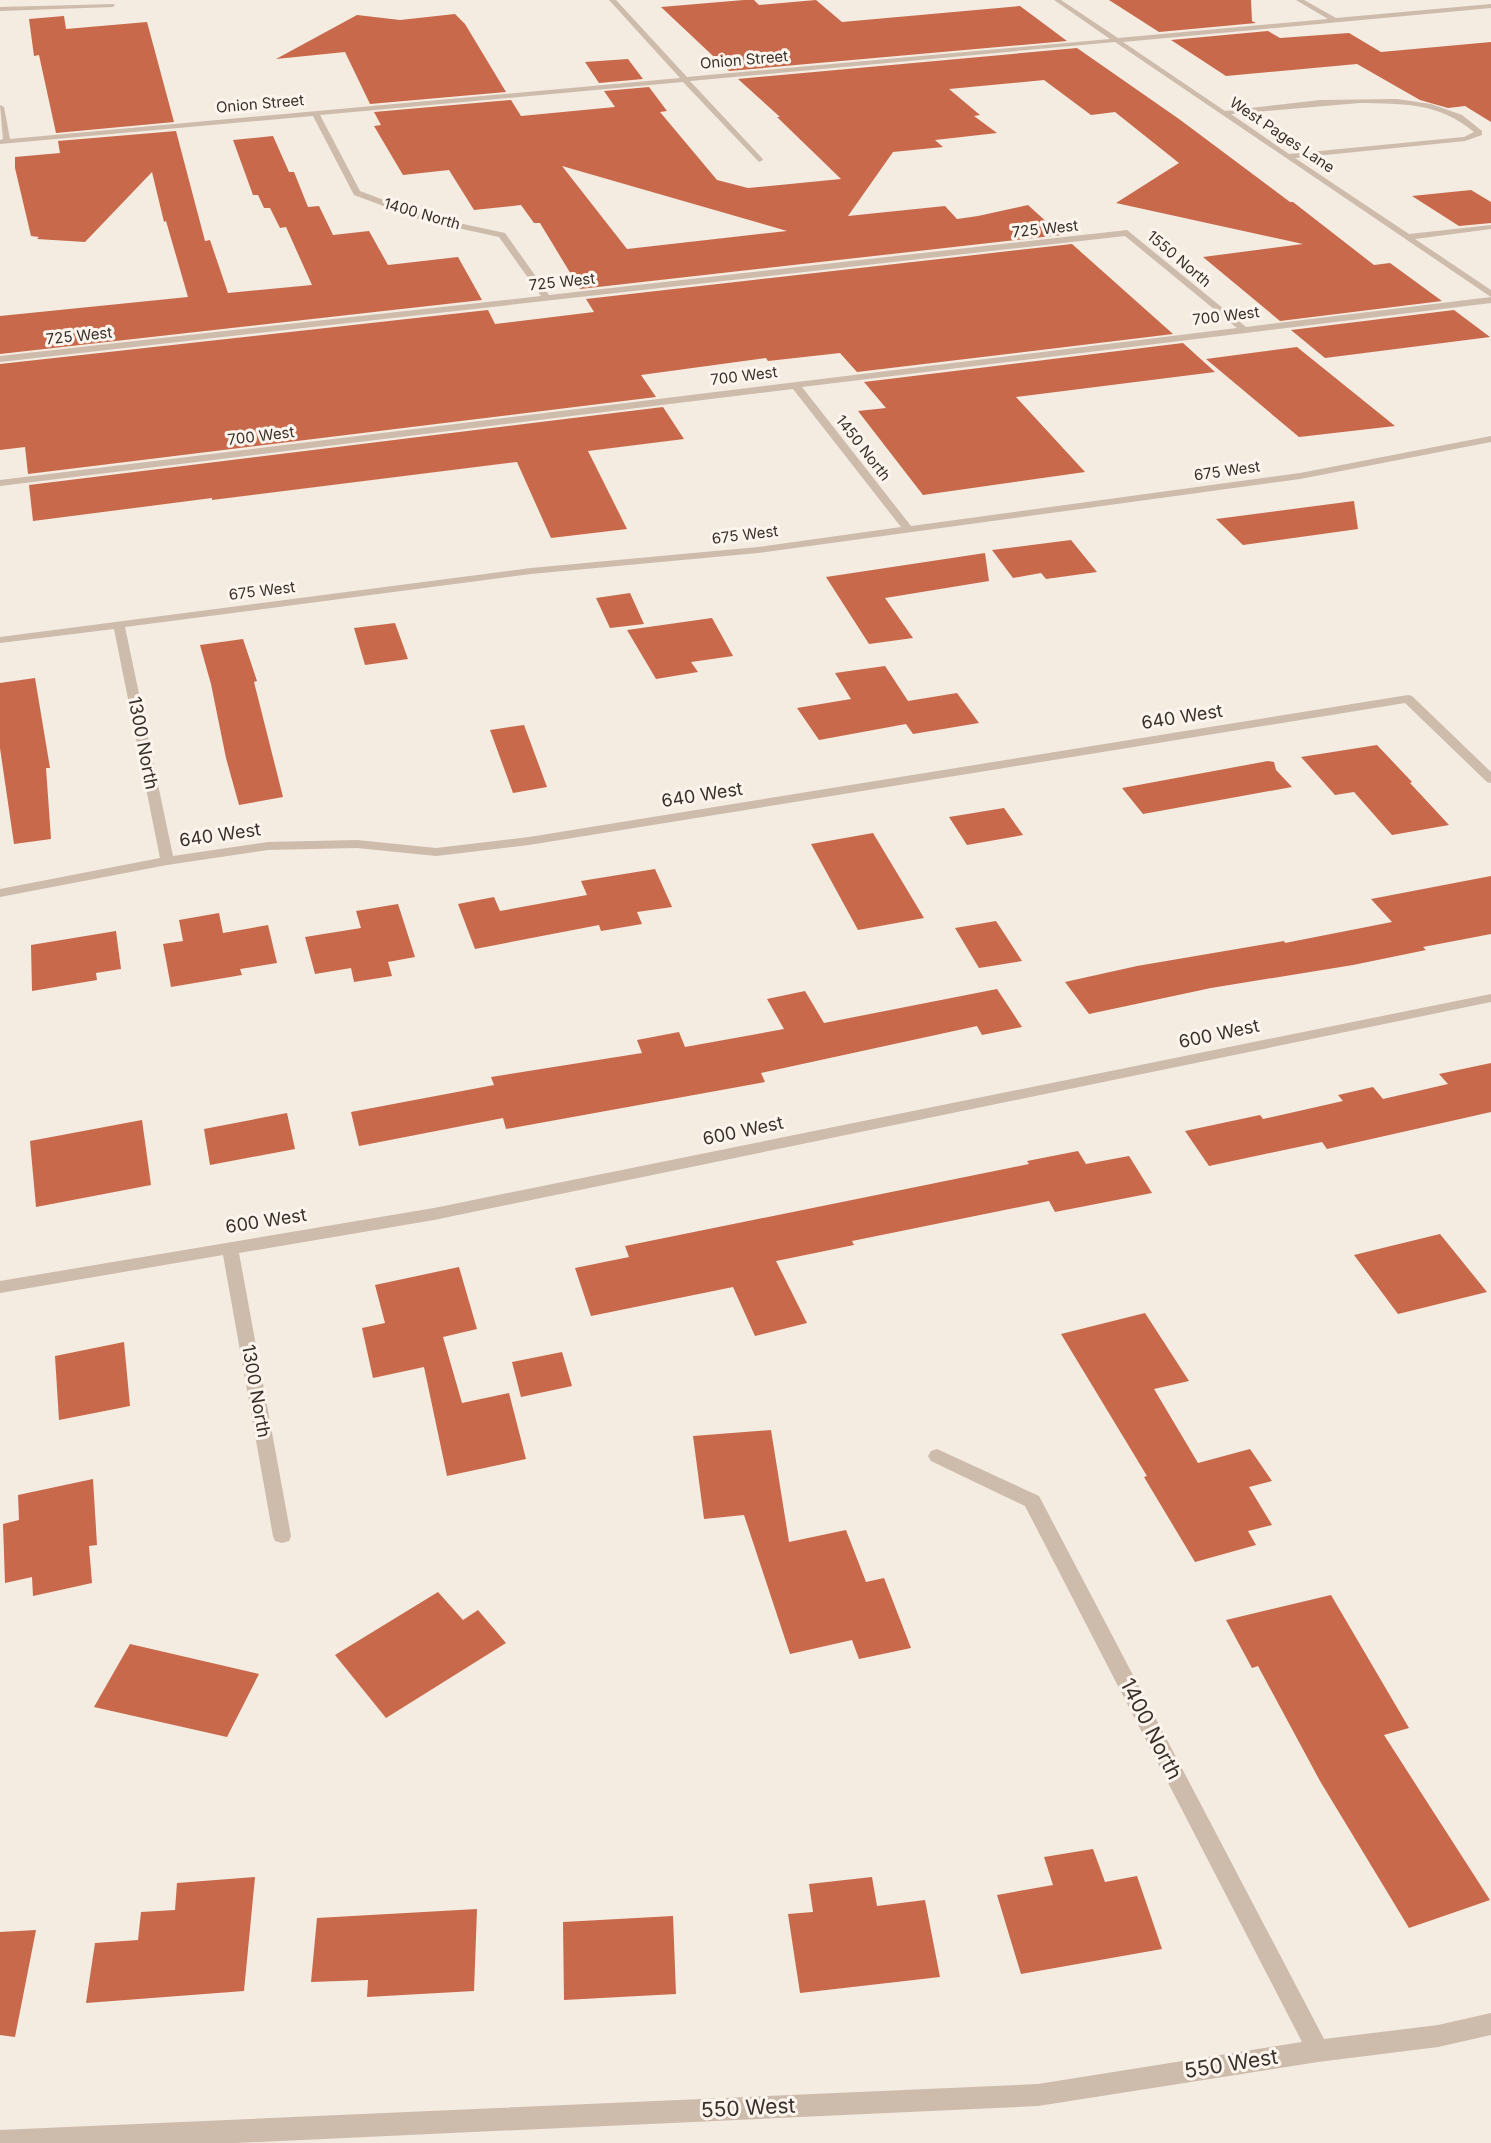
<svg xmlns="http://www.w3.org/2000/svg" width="1491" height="2143" viewBox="0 0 1491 2143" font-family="Inter,sans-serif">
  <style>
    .building { fill: #c8694b; fill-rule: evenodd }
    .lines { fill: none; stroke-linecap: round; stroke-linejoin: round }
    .minor { fill: #cdbbac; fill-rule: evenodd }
    .labels { text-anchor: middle; stroke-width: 6; stroke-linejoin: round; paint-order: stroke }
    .far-street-label { font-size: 15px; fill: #3b302b; stroke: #fbf5ee }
    .street-label { font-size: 18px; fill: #3b302b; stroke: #fbf5ee }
    .near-street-label { font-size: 21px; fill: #3b302b; stroke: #fbf5ee }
  </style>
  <rect width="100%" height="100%" fill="#f4ebe1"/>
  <path class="building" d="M744,0H754L759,5L816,0L842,22L1020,6L1067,41L729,71L661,7Z
    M1109,0H1251L1252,21L1256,23L1159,32Z
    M455,14L465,24L506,92L370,104L345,52L276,59L357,15L400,20Z
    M64,16L66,29L147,22L174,122L56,133L39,55L34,56L29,19Z
    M1268,31L1280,38L1349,33L1381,52L1491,42V122L1465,106L1448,108L1420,100L1357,64L1226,76L1171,40Z
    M1077,48L1179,119L1290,202H1293L1374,265L1390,263L1442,301L1280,321L1203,257L1303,244L1116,203L1179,163L1115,112L1091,115L1044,80L949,89L980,115L974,116L997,133L935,140L943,147L893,152L848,216L945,206L957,219L978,216L1028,205L1061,235L580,289L540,223H534L521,205L474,210L449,170L403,175L374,126L381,125L374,112L511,100L521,116L615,107L604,91L649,87L667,111L660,112L717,180L748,188L841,179L777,117H780L738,79ZM562,166L770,226L787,231L627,249Z
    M628,59L643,79L599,83L585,62Z
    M176,131L205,241L210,240L228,293L312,285L286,227L280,228L270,208H264L258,195H253L233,140L273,136L289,172H294L308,207L319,206L333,235L369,231L388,265L458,257L482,300L0,354V316L188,297L166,221L164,222L152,172L85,242L37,239L39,237L31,236L15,168V157L60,153L58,141Z
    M1471,190L1491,202V223L1459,226L1412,196Z
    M1072,244L1173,334L857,372L840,353L768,361L766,358L641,375L656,397L28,474L25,447L0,450V364L488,310L495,324L594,312L586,299Z
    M1454,310L1490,337L1325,358L1291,330Z
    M1183,343L1215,372L1016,397L1085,472L923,495L858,411L886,408L864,382Z
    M1297,347L1395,426L1299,437L1206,359Z
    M663,407L684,439L588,451L627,529L551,538L517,462L212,500V498L33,521L29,485Z
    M1354,501L1358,529L1243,545L1216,519Z
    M1071,540L1097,572L1046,579L1041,573L1013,578L992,550Z
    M985,553L989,581L885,598L913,638L869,644L826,577Z
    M630,593L644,624L610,628L596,598Z
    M712,618L733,656L691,662L698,672L656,679L627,630Z
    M395,623L408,659L365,665L354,628Z
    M243,639L257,681L254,682L283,797L239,805L226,758L211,684L200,645Z
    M885,666L908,701L957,693L979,723L913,734L906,724L819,740L797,708L851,699L835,673Z
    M35,678L50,768H46L51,839L14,844L0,748V683Z
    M524,725L547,787L513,793L490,730Z
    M1377,745L1412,782L1410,783L1449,825L1392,835L1354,792L1335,795L1301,757Z
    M1268,761L1274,762L1276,770L1292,787L1143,814L1122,788Z
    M1004,808L1023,835L967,845L949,817Z
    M873,833L924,918L858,930L811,844Z
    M655,869L672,907L637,912L642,924L601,931L599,925L475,949L458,904L494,897L500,911L587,895L581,881Z
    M1491,876V934L1423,947L1426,950L1353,965L1211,988L1089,1014L1065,982L1137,966L1284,941L1285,943L1392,922L1371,899Z
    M398,904L415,957L388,962L392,976L354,982L351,968L315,974L305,937L361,928L356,911Z
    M219,913L223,933L268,925L277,963L240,969L242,975L171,987L163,944L183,941L179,920Z
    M996,921L1022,961L979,968L955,928Z
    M116,931L121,969L96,973L97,980L32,991L31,945Z
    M997,989L1022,1027L982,1035L977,1026L761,1073L765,1082L506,1129L503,1118L359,1146L351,1112L494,1085L491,1077L642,1053L637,1040L679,1032L685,1047L784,1029L767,999L805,991L824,1023Z
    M1491,1063V1112L1327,1149L1322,1142L1209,1166L1185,1131L1260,1115L1263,1119L1343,1101L1338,1095L1373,1087L1383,1099L1448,1084L1439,1074Z
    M287,1113L295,1149L210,1165L204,1129Z
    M142,1120L151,1185L36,1207L30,1141Z
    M1078,1151L1086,1164L1129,1156L1152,1193L1055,1212L1049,1201L852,1241L854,1245L776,1261L807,1323L755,1336L733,1287L591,1316L575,1268L629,1257L625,1246L1029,1164L1027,1161Z
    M1440,1234L1487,1292L1398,1314L1354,1255Z
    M459,1267L477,1329L443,1337L462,1403L509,1393L526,1459L447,1476L424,1367L373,1378L362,1328L385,1323L375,1285Z
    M1145,1313L1189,1381L1154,1389L1198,1463L1250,1449L1272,1481L1249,1487L1272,1525L1248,1531L1256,1545L1195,1562L1144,1477L1147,1476L1061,1334Z
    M124,1342L130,1406L59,1420L55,1356Z
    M562,1352L572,1386L521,1397L512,1362Z
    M771,1430L789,1542L846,1530L866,1582L884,1578L911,1648L859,1659L852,1640L790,1654L744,1515L704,1519L693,1436Z
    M93,1479L97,1545L89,1546L92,1583L33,1596L32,1577L5,1583L3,1524L19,1520L18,1495Z
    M438,1592L463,1620L478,1610L506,1643L386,1718L335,1655Z
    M1331,1595L1409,1728L1384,1735L1490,1900L1409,1928L1320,1781L1258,1666L1252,1668L1226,1620Z
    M130,1644L259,1674L227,1737L94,1707Z
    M1093,1849L1105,1882L1137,1876L1162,1949L1021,1974L997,1895L1053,1885L1044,1857Z
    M255,1877L244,1991L86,2003L95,1943L138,1940L141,1912L175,1910L177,1883Z
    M872,1877L877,1906L925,1900L940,1977L800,1993L788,1914L813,1912L809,1884Z
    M477,1909L474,1991L367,1997L368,1980L311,1982L317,1918Z
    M673,1916L676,1994L564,2000L563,1922Z
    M36,1930L15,2037L0,2035V1932Z"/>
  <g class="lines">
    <path class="minor" d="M609,0H616L687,77L1110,39L1054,0H1061L1118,38L1328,19L1296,0H1304L1336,18L1491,4V8L1123,42L1225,111L1320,100L1397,99L1431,104L1462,115L1482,131V135L1465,141L1295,158L1409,234L1491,225V229L1415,239L1491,290V297L1115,42L690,81L762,158L763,160L759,162L683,82L320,115L360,191L426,216L505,233L549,295L1127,230L1246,327L1491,297V303L802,387L911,526L1300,473L1491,436V442L1300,479L758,553L531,574L125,627L173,856L268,842L357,840L436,848L529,837L1408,695L1412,696L1491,772V783L1487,782L1405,703L529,845L436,856L357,848L268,850L167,865L0,897V889L160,858L114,629L0,643V637L531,568L758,547L901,527L793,389L0,486V480L1237,328L1125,236L0,362V356L541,296L499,237L421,220L354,195L313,116L0,144V140L3,139L0,105L4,107L10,139L680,78ZM1359,103C1404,104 1438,102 1474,132L1464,137L1289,154L1231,114Z
      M115,4L113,7L0,11V7Z
      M1491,994V1002L434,1220L239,1253L291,1536L289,1541L282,1543L275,1541L273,1536L223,1255L0,1293V1281L434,1208Z
      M937,1449L1039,1496L1324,2039L1438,2025L1491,2013V2035L1438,2047L1318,2062L1038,2106L236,2143H0V2130L1038,2084L1302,2042L1025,1506L931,1461L928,1456L931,1451Z"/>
  </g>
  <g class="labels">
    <g class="far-street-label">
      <text transform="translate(744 60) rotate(-5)" y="5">Onion Street</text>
      <text transform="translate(260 104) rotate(-5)" y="5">Onion Street</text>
      <text transform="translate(1282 135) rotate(34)" y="5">West Pages Lane</text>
      <text transform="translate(422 214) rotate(16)" y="5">1400 North</text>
      <text transform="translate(1045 229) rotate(-6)" y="5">725 West</text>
      <text transform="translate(1179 259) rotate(40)" y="5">1550 North</text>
      <text transform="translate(562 282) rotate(-6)" y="5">725 West</text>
      <text transform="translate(1226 316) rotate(-7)" y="5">700 West</text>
      <text transform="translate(79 336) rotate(-6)" y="5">725 West</text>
      <text transform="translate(744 376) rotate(-7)" y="5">700 West</text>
      <text transform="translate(261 436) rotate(-7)" y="5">700 West</text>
      <text transform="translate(863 448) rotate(52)" y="5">1450 North</text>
      <text transform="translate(1227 471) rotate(-8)" y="5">675 West</text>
      <text transform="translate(745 535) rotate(-7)" y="5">675 West</text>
      <text transform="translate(262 591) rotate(-7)" y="5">675 West</text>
    </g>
    <g class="street-label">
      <text transform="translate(1182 717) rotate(-9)" y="6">640 West</text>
      <text transform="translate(143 743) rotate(79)" y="6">1300 North</text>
      <text transform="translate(702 795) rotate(-9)" y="6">640 West</text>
      <text transform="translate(220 835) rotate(-8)" y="6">640 West</text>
      <text transform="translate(1219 1034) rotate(-12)" y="6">600 West</text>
      <text transform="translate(743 1131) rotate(-12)" y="6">600 West</text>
      <text transform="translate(266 1221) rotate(-9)" y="6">600 West</text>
      <text transform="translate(256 1391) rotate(80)" y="6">1300 North</text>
    </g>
    <g class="near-street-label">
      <text transform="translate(1151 1729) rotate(63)" y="7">1400 North</text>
      <text transform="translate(1231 2064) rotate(-9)" y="7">550 West</text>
      <text transform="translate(748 2108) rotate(-3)" y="7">550 West</text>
    </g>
  </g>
</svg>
